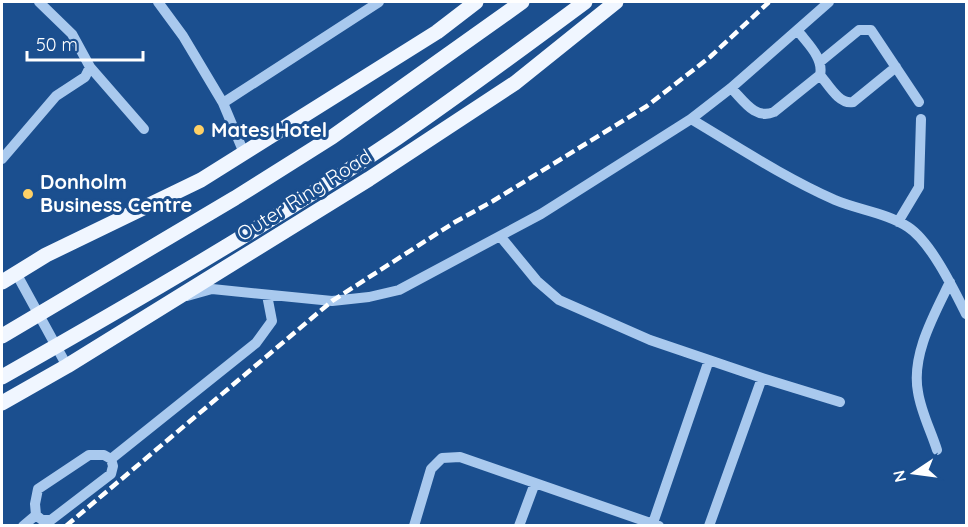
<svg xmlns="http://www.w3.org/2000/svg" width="968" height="527" viewBox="0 0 968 527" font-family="Quicksand,sans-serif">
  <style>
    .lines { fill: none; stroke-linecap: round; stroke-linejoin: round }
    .minor { stroke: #a9c9ee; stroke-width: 10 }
    .major { stroke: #f0f6ff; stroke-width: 15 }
    .rail { stroke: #fff; stroke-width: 4.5; stroke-dasharray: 10 4.5; stroke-linecap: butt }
    .poi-dot { fill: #ffd166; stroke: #1b4f8f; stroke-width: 2 }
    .labels { text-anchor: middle; stroke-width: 6; stroke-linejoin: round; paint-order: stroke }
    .poi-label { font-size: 20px; font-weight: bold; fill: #fff; stroke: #1b4f8f; text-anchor: start }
    .street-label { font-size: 20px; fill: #fff; stroke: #1b4f8f }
  </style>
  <rect width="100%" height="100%" fill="#1b4f8f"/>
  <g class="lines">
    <path class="minor" d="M158,2L183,36L223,103L244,153
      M820,62L859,30H871L919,102
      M90,67L144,129
      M820,75C828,84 839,105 853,102L896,67
      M731,88C744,101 755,120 774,112L820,75C824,58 807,43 798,31
      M223,103L379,2
      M691,119C738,147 785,178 835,200C859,210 887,213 908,227C931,242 954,290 966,314
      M2,159L56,96L85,77L90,67L72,34L39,2
      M898,222L919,187L921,119
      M500,236L537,281L559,300L650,340L762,378L840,402
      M16,273L67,366
      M187,296L212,289L332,301L369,297L399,290L541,214L691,119L731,88L829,2
      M937,450C931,431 921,412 918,392C911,355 934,315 950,282
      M89,455H104L111,459L113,466L111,474L51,520H42L36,515L35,504L38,489Z
      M111,459L256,343L272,321L267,295
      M653,523L709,360
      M23,526L36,515
      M414,526L431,469L442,458L460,457L659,526
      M519,526L535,483
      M709,526L762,378"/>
    <path class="major" d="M2,282L46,255L201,180L437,32L476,2
      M2,336L235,198L332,137L522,2
      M2,377C136,301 269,224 397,138C461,94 523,48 585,2
      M2,403L67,366L369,179L515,83L616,2"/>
    <path class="rail" d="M66,526L332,301L455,222L493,201L647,106L710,57L769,2"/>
  </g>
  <g class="poi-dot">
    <circle cx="199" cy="130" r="6"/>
    <circle cx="28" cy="194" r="6"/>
  </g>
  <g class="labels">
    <g class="poi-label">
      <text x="211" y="137">Mates Hotel</text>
      <text x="40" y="189">Donholm<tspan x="40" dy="23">Business Centre</tspan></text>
    </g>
    <g class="street-label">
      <text transform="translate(304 195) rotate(-32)" y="7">Outer Ring Road</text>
    </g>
  </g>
  <rect width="968" height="527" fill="none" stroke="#ffffff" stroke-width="6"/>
  <g transform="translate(914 473) rotate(257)" stroke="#1b4f8f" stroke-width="4.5" paint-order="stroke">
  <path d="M0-4.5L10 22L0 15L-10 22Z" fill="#ffffff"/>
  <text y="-9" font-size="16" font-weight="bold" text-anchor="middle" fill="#ffffff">N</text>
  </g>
  <path d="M27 51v9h116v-9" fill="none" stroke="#ffffff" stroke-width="3"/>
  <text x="36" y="51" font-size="18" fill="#ffffff" stroke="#1b4f8f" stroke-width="4.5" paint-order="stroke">50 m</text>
</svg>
